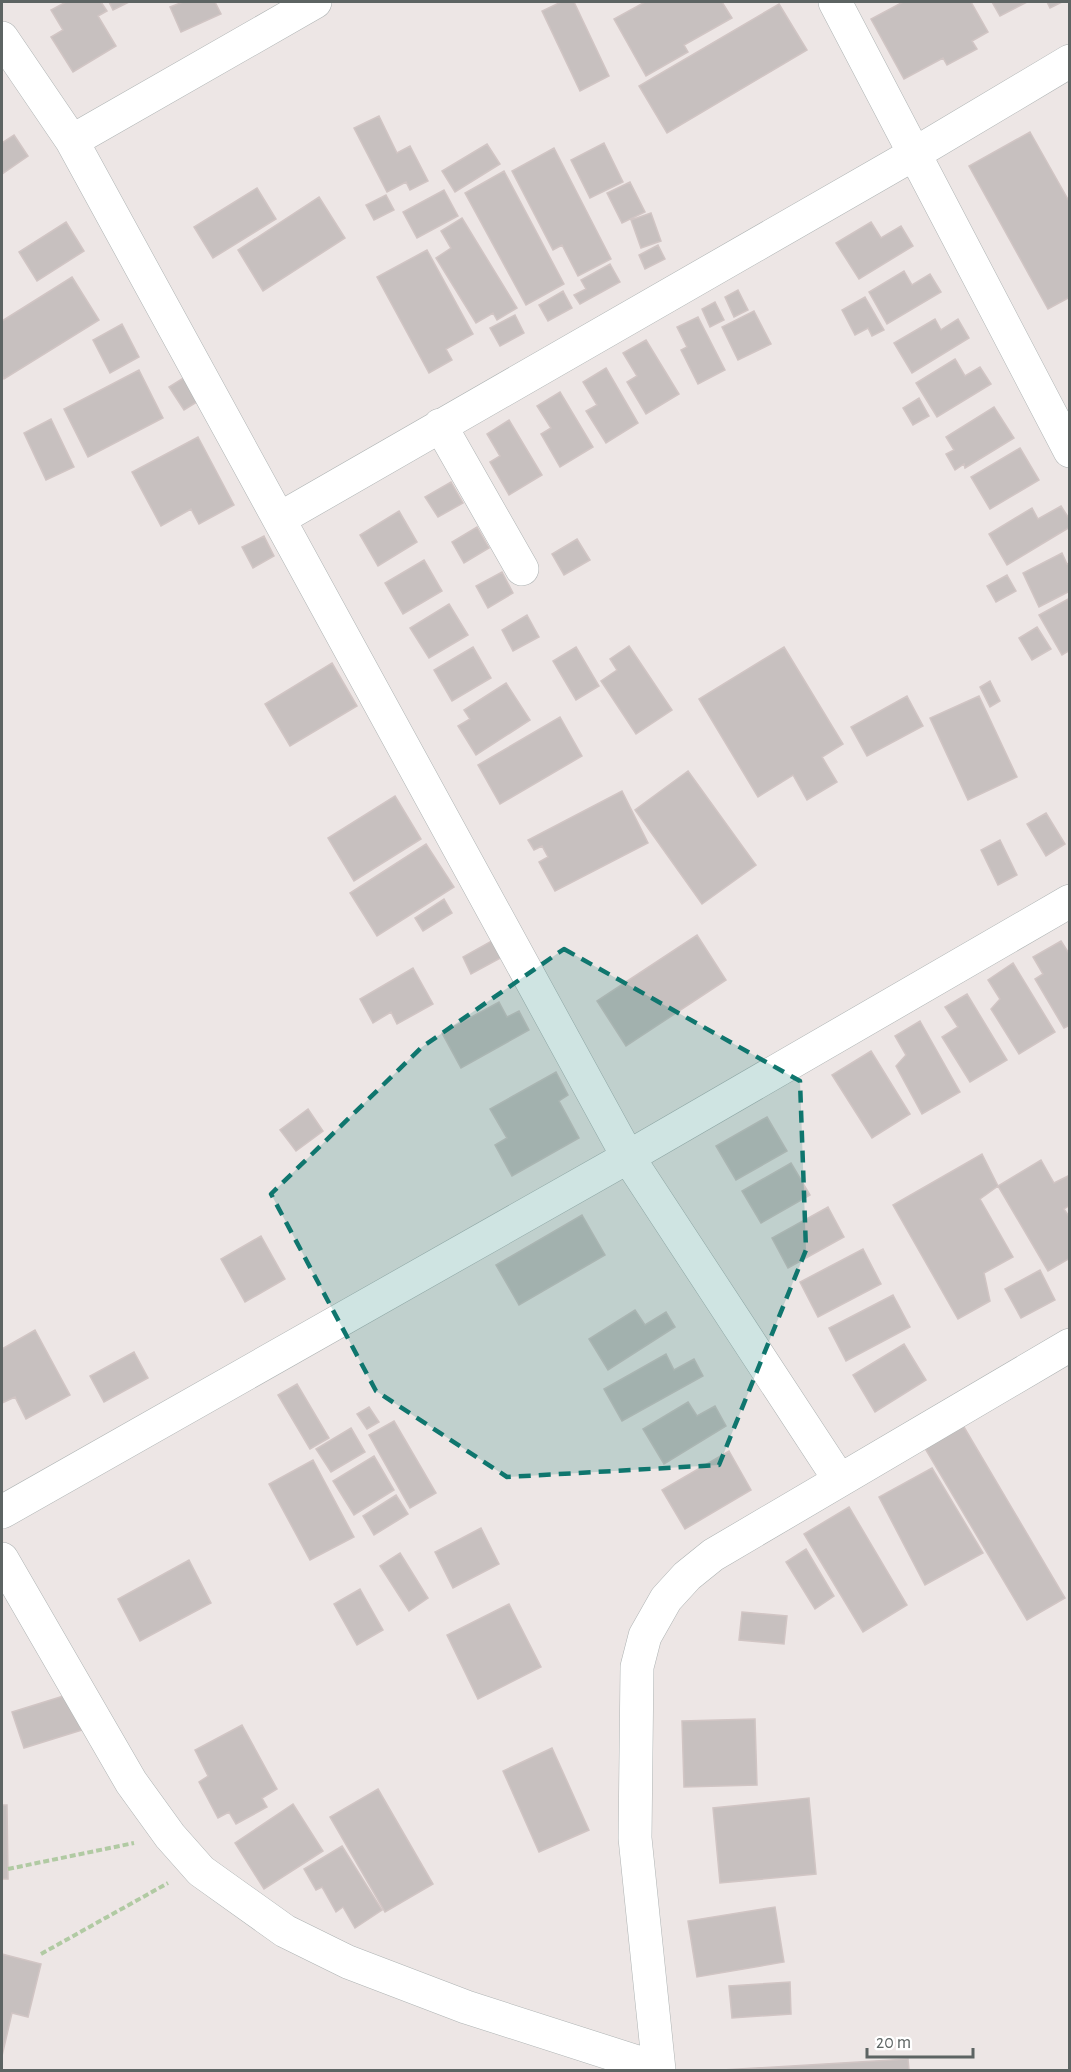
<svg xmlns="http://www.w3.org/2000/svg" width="1071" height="2072" viewBox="0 0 1071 2072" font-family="'Alegreya Sans',sans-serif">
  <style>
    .building { fill: #c7c0bf; stroke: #d1c5c4; stroke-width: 1.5 }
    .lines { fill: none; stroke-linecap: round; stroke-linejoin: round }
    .minor-casing { stroke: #aeb3b3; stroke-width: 34 }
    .path { stroke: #b1caa3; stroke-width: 4; stroke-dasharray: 6 3; stroke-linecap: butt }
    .minor { stroke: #fff; stroke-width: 33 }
    .marked { fill: #0f766e; fill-opacity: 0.2; stroke: #0f766e; stroke-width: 4.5; stroke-dasharray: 12 8; stroke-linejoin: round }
  </style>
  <rect width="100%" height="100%" fill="#ede6e5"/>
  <path class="building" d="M66,2H101L107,11L98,16L116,46L73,72L51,37L63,30L51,10Z
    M109,2H129L113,10Z
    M183,2H215L221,14L181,32L170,7Z
    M561,2H574L609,76L580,91L542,11Z
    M645,2H722L732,18L684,45L688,52L646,76L614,19Z
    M903,2H971L988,32L972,41L977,49L947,65L943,58L904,79L871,19Z
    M992,2H1027L1000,16Z
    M1047,2H1062L1050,8Z
    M779,4L807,50L667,133L639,86Z
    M379,116L397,153L410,146L428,181L410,190L406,182L387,192L354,128Z
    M1030,132L1070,203V297L1048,309L969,166Z
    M14,135L28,156L2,174V143Z
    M604,143L623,182L590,198L571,160Z
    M487,144L500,164L455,192L442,171Z
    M554,148L611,259L578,276L562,245L553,250L512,171Z
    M504,171L564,284L526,305L465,193Z
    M630,182L645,212L622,223L607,193Z
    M257,188L276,219L213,258L194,227Z
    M444,190L458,216L417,238L403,212Z
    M386,195L394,210L374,220L366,205Z
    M319,197L345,238L263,291L238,250Z
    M651,213L661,241L641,248L631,220Z
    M462,218L517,308L497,320L493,313L476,323L436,258L451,248L441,231Z
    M66,222L84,251L37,281L19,252Z
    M871,222L881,238L901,226L913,246L859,279L836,243Z
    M658,245L665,259L645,269L639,255Z
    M427,250L473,334L446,349L452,360L429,373L377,277Z
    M610,264L620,282L580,304L574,295L586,289L581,280Z
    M904,271L912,285L930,274L941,292L887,324L869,292Z
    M72,277L99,320L4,379L2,375V321Z
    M738,290L748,310L734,317L725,297Z
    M563,291L572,308L548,321L539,305Z
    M865,297L884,330L872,336L868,328L855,335L842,310Z
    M715,302L724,320L710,327L702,309Z
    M754,311L771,344L738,360L722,327Z
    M515,315L524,333L500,346L490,328Z
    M698,317L725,370L698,384L681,350L687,347L677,327Z
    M935,319L941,330L958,319L969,338L912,373L894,343Z
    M122,324L139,357L110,373L93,340Z
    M646,340L679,394L646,414L627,382L637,376L623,353Z
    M955,359L965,376L980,367L991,384L937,417L916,383Z
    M606,368L638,423L606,443L586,411L597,405L583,382Z
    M139,370L163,418L88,457L64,409Z
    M185,377L200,400L184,410L169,387Z
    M560,392L593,447L560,467L541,434L551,428L537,406Z
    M919,398L929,416L913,425L903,408Z
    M994,407L1014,438L965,468L964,464L955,470L946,454L954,450L946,437Z
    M51,419L74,467L46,480L24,433Z
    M509,420L542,475L509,495L490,462L500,456L487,434Z
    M198,437L234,505L199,524L191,509L161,526L132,472Z
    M1020,448L1039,480L990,509L971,477Z
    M451,482L463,503L438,517L425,497Z
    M1061,506L1070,520V527L1007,565L989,534L1032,508L1038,519Z
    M399,511L417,542L378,566L360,535Z
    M477,527L489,548L464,563L452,542Z
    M264,536L274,556L253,568L242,547Z
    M577,539L590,560L564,575L552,554Z
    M1062,553L1067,564L1070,563V591L1039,607L1023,573Z
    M424,560L442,591L403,614L385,583Z
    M502,572L513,593L488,608L476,586Z
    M1007,575L1016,591L996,602L987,586Z
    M1070,598V650L1062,655L1039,615Z
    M449,604L468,635L429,658L410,628Z
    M527,615L539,637L513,651L502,630Z
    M1037,627L1051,649L1032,660L1019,638Z
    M629,646L672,710L636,734L601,681L617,670L610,659Z
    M473,647L491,678L452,701L434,670Z
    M576,647L599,686L576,700L553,661Z
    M784,647L843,744L822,757L837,782L807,800L793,775L758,797L699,699Z
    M332,663L357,706L290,746L265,704Z
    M990,681L1000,701L990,707L980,687Z
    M506,683L530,720L476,755L458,726L470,719L464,710Z
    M907,696L923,726L867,756L851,727Z
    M979,696L1017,777L968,800L930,718Z
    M560,717L582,756L500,804L478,765Z
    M688,771L756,865L702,904L635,810Z
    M622,791L648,843L555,891L539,862L548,857L542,846L534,850L528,840Z
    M395,796L421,839L354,881L328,838Z
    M1046,813L1065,844L1046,856L1027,824Z
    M1000,840L1017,875L998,885L981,850Z
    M426,844L454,887L377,936L350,893Z
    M444,899L452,913L423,931L415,918Z
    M697,935L726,980L626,1046L597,1001Z
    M497,938L506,955L471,974L463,957Z
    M1061,941L1070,955V1025L1064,1028L1035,979L1043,974L1033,957Z
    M1013,963L1055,1032L1019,1054L991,1009L1000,999L988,980Z
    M413,968L433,1004L397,1024L391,1012L373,1023L360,999Z
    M967,994L1007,1060L970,1082L942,1037L958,1027L945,1007Z
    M499,1002L507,1017L519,1011L529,1030L461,1068L442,1033Z
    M920,1021L960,1092L922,1114L896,1066L906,1055L895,1036Z
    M871,1051L910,1114L872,1138L832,1075Z
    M556,1072L568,1095L559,1101L579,1138L512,1176L495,1145L507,1138L490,1109Z
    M308,1109L323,1131L296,1151L280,1130Z
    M767,1117L787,1151L736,1180L716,1146Z
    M982,1154L998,1186L980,1199L1013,1257L984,1273L990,1301L958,1319L893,1205Z
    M1041,1160L1054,1183L1070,1175V1205L1064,1209L1070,1218V1258L1048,1271L998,1186Z
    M791,1163L810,1195L761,1223L742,1191Z
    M828,1207L844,1237L788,1268L772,1238Z
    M582,1215L605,1255L519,1305L496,1265Z
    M261,1236L285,1279L245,1302L221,1259Z
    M863,1249L881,1284L818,1317L800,1282Z
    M1040,1270L1055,1300L1021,1318L1005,1289Z
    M893,1295L910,1327L846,1361L829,1328Z
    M635,1310L645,1325L666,1312L675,1327L608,1370L589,1339Z
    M35,1330L70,1395L26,1419L15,1397L2,1403V1349Z
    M904,1344L926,1380L875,1412L853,1375Z
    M134,1352L148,1378L104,1402L90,1376Z
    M666,1354L674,1370L694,1359L703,1376L622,1421L604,1389Z
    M297,1384L329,1438L310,1449L278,1395Z
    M688,1402L697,1416L715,1406L726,1426L664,1464L643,1429Z
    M369,1407L379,1422L367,1429L357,1414Z
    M394,1421L436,1493L410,1508L369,1435Z
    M961,1422L1065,1598L1027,1620L923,1445Z
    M351,1428L365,1452L331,1472L316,1449Z
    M729,1451L751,1490L685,1529L662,1490Z
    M374,1456L394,1490L354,1515L333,1481Z
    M313,1460L354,1537L310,1560L269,1484Z
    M932,1468L983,1553L925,1585L879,1497Z
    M396,1495L408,1514L374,1535L363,1516Z
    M849,1507L907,1605L863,1632L804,1534Z
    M481,1528L499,1564L453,1588L435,1552Z
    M806,1549L834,1596L815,1609L786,1562Z
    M400,1553L428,1598L409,1611L380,1566Z
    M189,1560L211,1603L140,1641L118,1599Z
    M360,1589L383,1630L357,1645L334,1604Z
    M509,1604L541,1667L478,1699L447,1635Z
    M742,1612L787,1616L784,1644L739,1640Z
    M70,1694L82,1730L24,1748L12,1712Z
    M755,1719L757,1785L684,1787L682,1721Z
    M242,1725L277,1789L262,1798L267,1807L236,1824L229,1812L218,1818L199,1782L208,1776L195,1750Z
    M552,1748L589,1830L539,1852L503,1771Z
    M378,1789L433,1884L385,1912L330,1817Z
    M809,1798L816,1874L720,1883L713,1808Z
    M293,1804L323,1851L264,1889L235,1843Z
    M2,1805H7L8,1879H2Z
    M342,1846L382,1910L355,1928L343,1907L336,1912L322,1887L316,1890L304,1869Z
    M775,1907L784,1962L697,1977L688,1921Z
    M2,1954L41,1964L28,2017L12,2013L2,2056Z
    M790,1982L791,2014L732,2018L729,1986Z
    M908,2059L909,2070H722Z"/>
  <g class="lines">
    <g class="minor-casing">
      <path id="minor" d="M835,2L1070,451
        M2,38L72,141L628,1157L839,1479
        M72,141L315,2
        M440,425L522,569
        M279,519L914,154L1070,61
        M2,1512L628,1157L1070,901
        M2,1559L131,1782L170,1836L201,1871L285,1931L348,1962L466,2007L659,2069
        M659,2070L635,1838L637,1667L645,1636L666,1599L687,1576L713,1555L1070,1345"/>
    </g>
    <path class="path" d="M8,1869L134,1843
      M41,1954L168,1883"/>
    <use href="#minor" class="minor"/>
  </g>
  <path class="marked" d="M564,949L800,1081L806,1250L719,1465L507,1477L376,1391L271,1194L422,1047Z"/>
  <rect width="1071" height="2072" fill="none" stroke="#5d6463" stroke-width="6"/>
  <path d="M867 2048v9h106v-9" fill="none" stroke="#5d6463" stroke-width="3"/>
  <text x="876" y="2048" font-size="18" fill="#5d6463" stroke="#ffffff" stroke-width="4.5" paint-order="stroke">20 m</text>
</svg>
